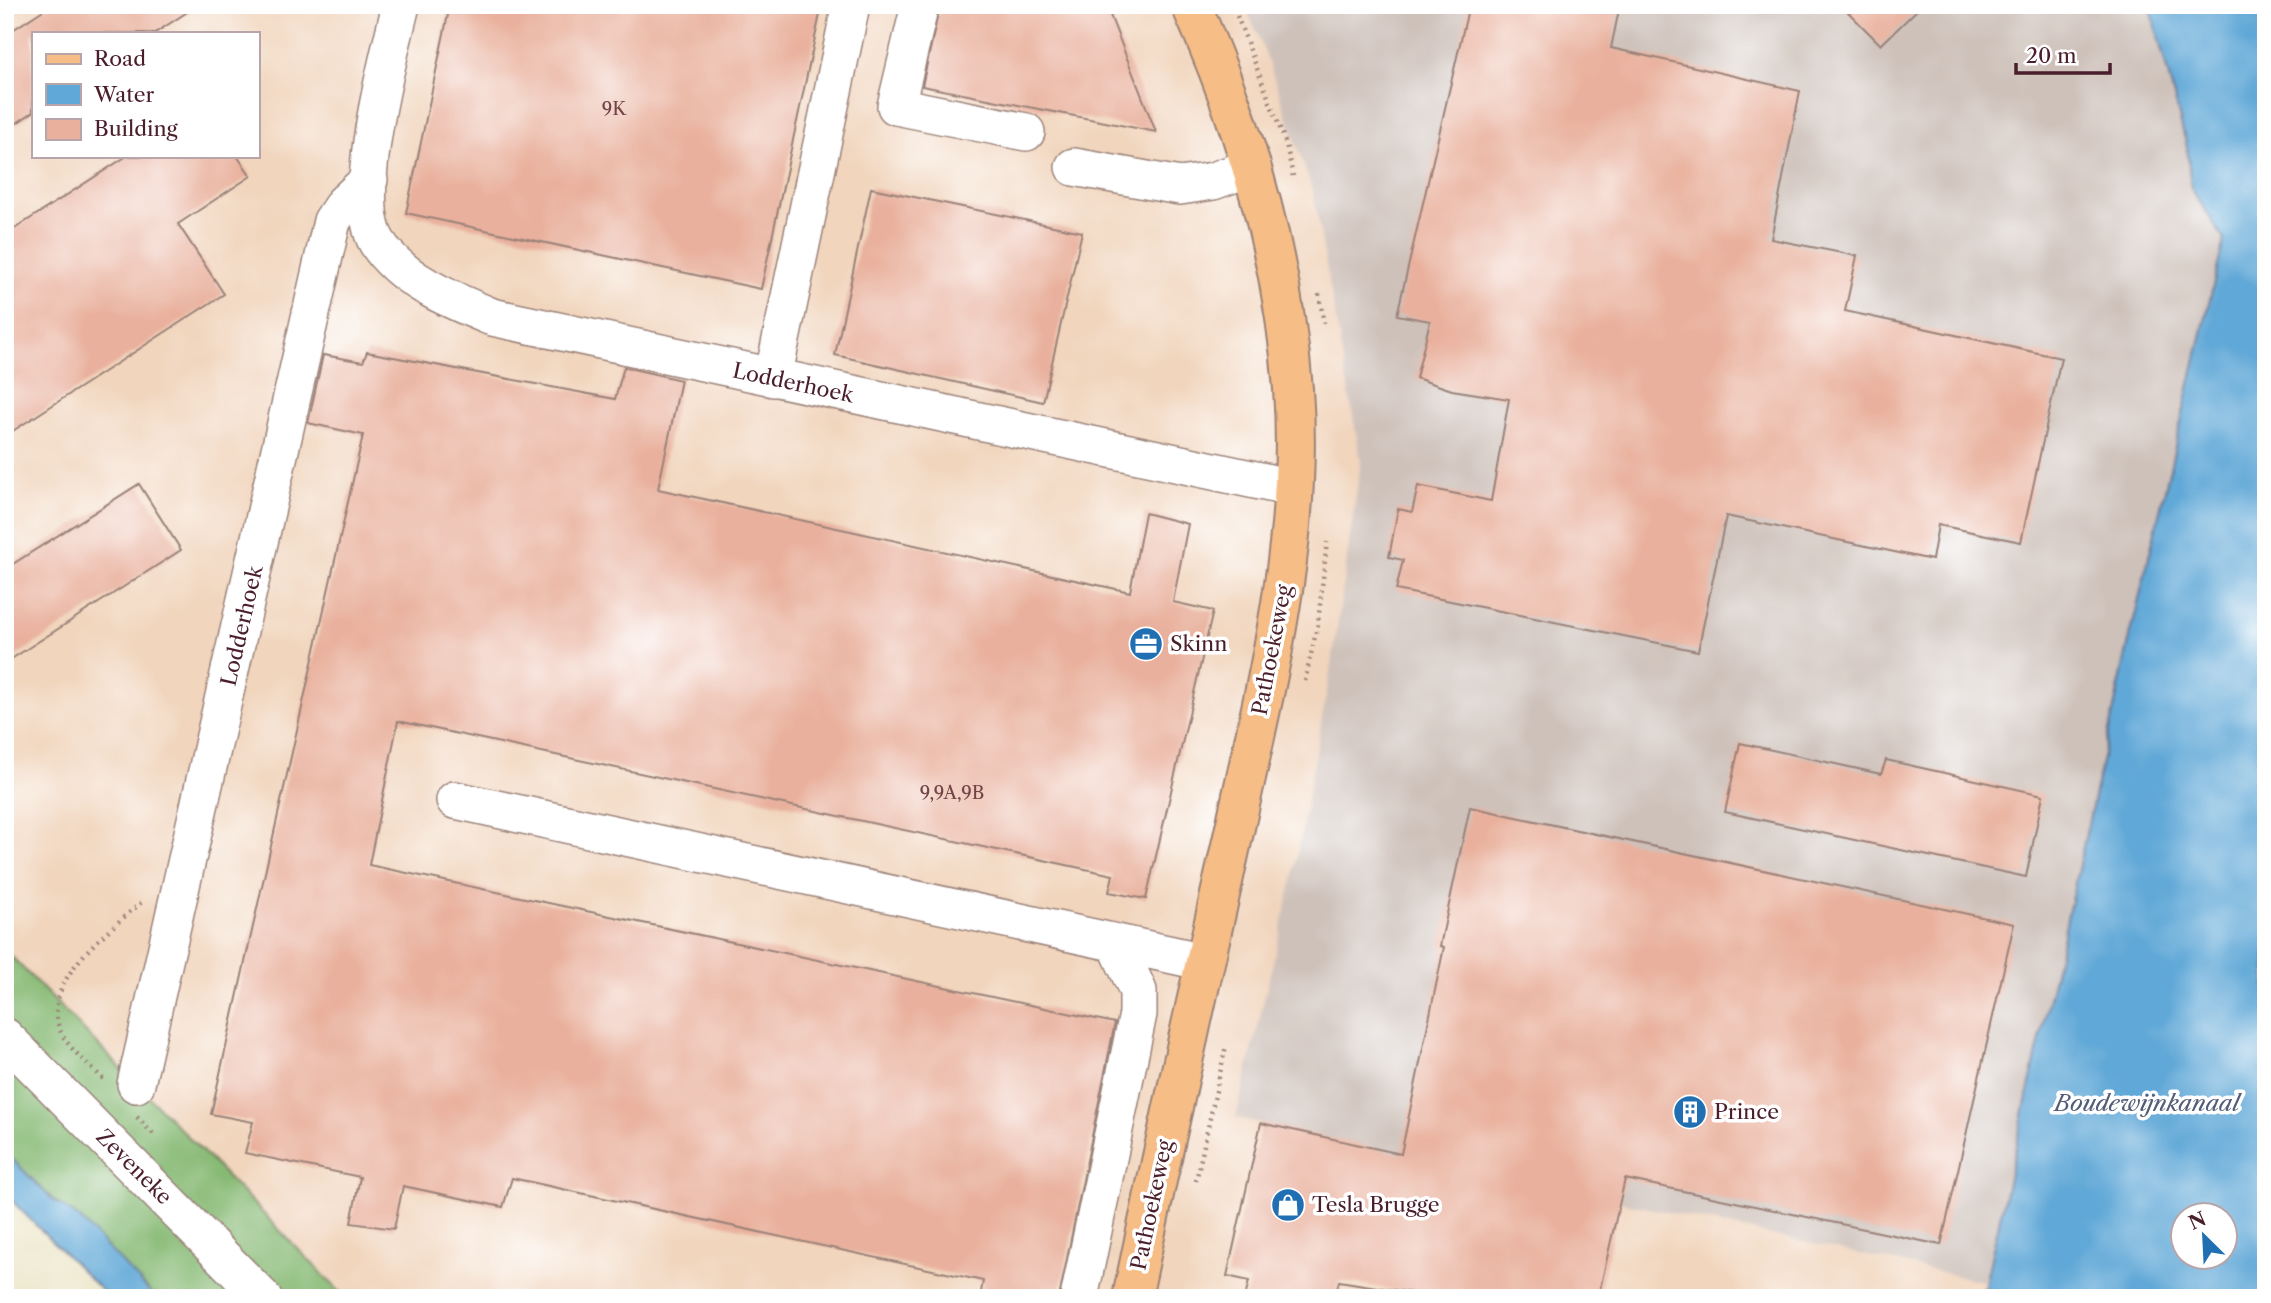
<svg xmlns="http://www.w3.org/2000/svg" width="2271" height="1303" viewBox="0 0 2271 1303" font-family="'Libre Caslon Text',serif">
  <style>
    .built { fill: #f1d5bd; fill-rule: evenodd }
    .industrial { fill: #cec1ba }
    .forest { fill: #86b973; stroke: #686c4f; stroke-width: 2 }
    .water { fill: #60a8d7; stroke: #556481; stroke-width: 2; fill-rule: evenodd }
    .building { fill: #e9b19d }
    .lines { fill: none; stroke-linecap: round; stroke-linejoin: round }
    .minor-casing { stroke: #9b8279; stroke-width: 40 }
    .major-casing { stroke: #9b8279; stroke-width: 42 }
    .path { stroke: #9b8279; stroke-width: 4.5; stroke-dasharray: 2 5; stroke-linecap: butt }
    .minor { stroke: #fff; stroke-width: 37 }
    .major { stroke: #f6be86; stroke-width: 38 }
    .labels { text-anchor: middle; stroke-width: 7; stroke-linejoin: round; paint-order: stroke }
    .number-label { font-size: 18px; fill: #724448 }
    .street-label { font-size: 21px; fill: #4a1f2b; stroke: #fff }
    .poi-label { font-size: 21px; fill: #4a1f2b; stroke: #fff; text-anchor: start }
    .water-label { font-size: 23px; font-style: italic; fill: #545d78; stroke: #fff }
  </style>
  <rect width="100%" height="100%" fill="#fff"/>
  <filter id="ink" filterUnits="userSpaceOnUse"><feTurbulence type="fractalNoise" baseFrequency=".0143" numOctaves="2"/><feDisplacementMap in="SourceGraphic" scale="14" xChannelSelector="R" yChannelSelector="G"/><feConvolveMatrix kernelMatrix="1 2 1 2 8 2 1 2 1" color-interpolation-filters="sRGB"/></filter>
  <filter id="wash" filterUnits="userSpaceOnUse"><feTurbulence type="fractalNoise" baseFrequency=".00686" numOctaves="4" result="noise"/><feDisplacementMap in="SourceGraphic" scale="28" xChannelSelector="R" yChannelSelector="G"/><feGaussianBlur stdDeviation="1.57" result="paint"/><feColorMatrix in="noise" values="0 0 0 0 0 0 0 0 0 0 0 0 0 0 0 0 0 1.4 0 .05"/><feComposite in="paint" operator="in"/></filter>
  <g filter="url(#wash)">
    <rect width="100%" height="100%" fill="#ece5c7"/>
    <path class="built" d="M5,5H2150L2191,188L2225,240L2130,637L1982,1298H346L5,950ZM33,33H257V156H33Z"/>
    <path class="industrial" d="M1245,5H2150L2187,147L2191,188L2225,240L2130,637L1986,1282L1236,1118L1293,878L1332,663L1361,461L1313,192L1266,55Z"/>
    <path class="forest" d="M5,950L346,1298H156L78,1217L53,1200L5,1152Z"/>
    <path class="water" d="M2150,5H2266V1298H1982L2130,637L2224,240L2191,188L2187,147ZM2184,1216H2226V1258H2184Z
      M5,1152L53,1200L78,1217L156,1298H109L5,1194Z"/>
    <g id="blocks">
      <path class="building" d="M51,5H198L155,33H33V112L5,131V35Z
        M450,5H822L761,289L406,213Z
        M940,5H1106L1156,132L922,86Z
        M1469,5H1620L1611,48L1800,91L1771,239L1857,256L1845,311L2061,358L2021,542L1938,525L1932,560L1726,516L1698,651L1396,590L1403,560L1389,557L1398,509L1412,512L1418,486L1491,501L1509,399L1452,390L1416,378L1430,321L1397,315Z
        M1841,5H1922L1881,45Z
        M127,156H237L251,176L178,224L224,294L5,436V235Z
        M871,188L1082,232L1043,402L835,355Z
        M367,352L615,399L624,367L681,380L658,489L1130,592L1145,513L1188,524L1173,602L1213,611L1146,899L1109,892L1113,875L398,721L369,865L1115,1023L1059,1298H980L983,1281L512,1178L503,1207L403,1186L394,1229L351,1223L360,1177L245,1153L253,1122L211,1114L363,435L308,423L323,355L363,362Z
        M139,484L181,550L5,663V569Z
        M1740,743L1881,774L1886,760L2043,795L2026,877L1725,812Z
        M1470,807L2014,924L1941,1245L1625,1179L1598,1298H1444L1339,1281L1334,1298H1245L1249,1281L1227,1276L1261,1123L1401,1154L1444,947L1440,946Z"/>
    </g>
  </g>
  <g filter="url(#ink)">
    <use href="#blocks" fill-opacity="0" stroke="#9b8279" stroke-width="2"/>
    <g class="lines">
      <g class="minor-casing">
        <path id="minor" d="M401,5C389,56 350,198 377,242C400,280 453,301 492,317L1293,488
          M920,5L896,106L1026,132
          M1074,167L1180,186L1213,181L1252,167
          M773,378L851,5
          M455,800L1205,962
          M5,1037L263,1298
          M136,1084L332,221L344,203L369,180
          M1079,1298L1138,1014V991L1116,943"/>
      </g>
      <g class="major-casing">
        <path id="major" d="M1132,1298C1165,1139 1201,981 1236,823C1267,680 1304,537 1293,389C1283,256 1245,126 1191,5"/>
      </g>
      <path class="path" d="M1237,16L1286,144L1293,176
        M1319,294L1324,323
        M1305,681L1318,623L1327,542
        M103,1079C90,1065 67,1048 60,1030C40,980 110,930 143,901
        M137,1117L155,1136
        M1196,1181L1226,1046"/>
      <use href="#minor" class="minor"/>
      <use href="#major" class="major"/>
    </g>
  </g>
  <defs>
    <g id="office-disc" transform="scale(1.75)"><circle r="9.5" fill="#1f6fb2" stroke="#fff"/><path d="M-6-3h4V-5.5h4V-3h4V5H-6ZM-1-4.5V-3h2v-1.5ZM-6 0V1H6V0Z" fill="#fff"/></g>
    <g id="building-disc" transform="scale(1.75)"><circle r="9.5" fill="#1f6fb2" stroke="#fff"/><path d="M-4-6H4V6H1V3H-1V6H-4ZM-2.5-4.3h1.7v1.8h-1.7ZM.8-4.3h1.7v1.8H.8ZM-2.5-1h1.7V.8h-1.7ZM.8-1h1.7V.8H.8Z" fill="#fff"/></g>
    <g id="shop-disc" transform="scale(1.75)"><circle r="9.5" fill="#1f6fb2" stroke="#fff"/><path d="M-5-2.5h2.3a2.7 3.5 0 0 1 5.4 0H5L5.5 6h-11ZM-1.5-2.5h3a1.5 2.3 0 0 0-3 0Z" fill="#fff"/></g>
  </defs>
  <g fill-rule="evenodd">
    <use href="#office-disc" x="1146" y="644"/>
    <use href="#building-disc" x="1690" y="1112"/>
    <use href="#shop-disc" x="1288" y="1205"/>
  </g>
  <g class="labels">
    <g class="number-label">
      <text x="614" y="115">9K</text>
      <text x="952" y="799">9,9A,9B</text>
    </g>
    <g class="street-label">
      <text transform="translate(793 383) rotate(12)" y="7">Lodderhoek</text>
      <text transform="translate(242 626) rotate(-77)" y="7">Lodderhoek</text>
      <text transform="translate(1272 650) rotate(-79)" y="7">Pathoekeweg</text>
      <text transform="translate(134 1167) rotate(45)" y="7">Zeveneke</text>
      <text transform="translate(1152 1205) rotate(-78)" y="7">Pathoekeweg</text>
    </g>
    <g class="poi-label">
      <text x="1170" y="651">Skinn</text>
      <text x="1714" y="1119">Prince</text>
      <text x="1312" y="1212">Tesla Brugge</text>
    </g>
    <g class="water-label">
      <text x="2147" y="1111">Boudewijnkanaal</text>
    </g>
  </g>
  <rect width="2271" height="1303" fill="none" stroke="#fff" stroke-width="28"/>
  <rect x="32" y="32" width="228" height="126" fill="#ffffff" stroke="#b7a5aa" stroke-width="2"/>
  <rect x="46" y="54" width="35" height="10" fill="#f6be86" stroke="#b7a5aa" stroke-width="2"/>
  <text x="94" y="66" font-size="21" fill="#4a1f2b">Road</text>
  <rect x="46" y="84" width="35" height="21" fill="#60a8d7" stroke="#b7a5aa" stroke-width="2"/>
  <text x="94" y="102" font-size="21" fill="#4a1f2b">Water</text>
  <rect x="46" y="119" width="35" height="21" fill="#e9b19d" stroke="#b7a5aa" stroke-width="2"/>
  <text x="94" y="136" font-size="21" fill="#4a1f2b">Building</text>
  <g transform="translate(2204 1236) rotate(336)"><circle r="33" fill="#ffffff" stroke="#b7a5aa" stroke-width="2"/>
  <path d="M0-5L12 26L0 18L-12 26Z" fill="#1f6fb2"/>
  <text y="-10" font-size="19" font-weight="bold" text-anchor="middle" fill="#4a1f2b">N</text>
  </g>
  <path d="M2016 63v10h94v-10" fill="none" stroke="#4a1f2b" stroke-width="3.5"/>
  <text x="2026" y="63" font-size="21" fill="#4a1f2b" stroke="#ffffff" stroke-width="5" paint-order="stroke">20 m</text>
</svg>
